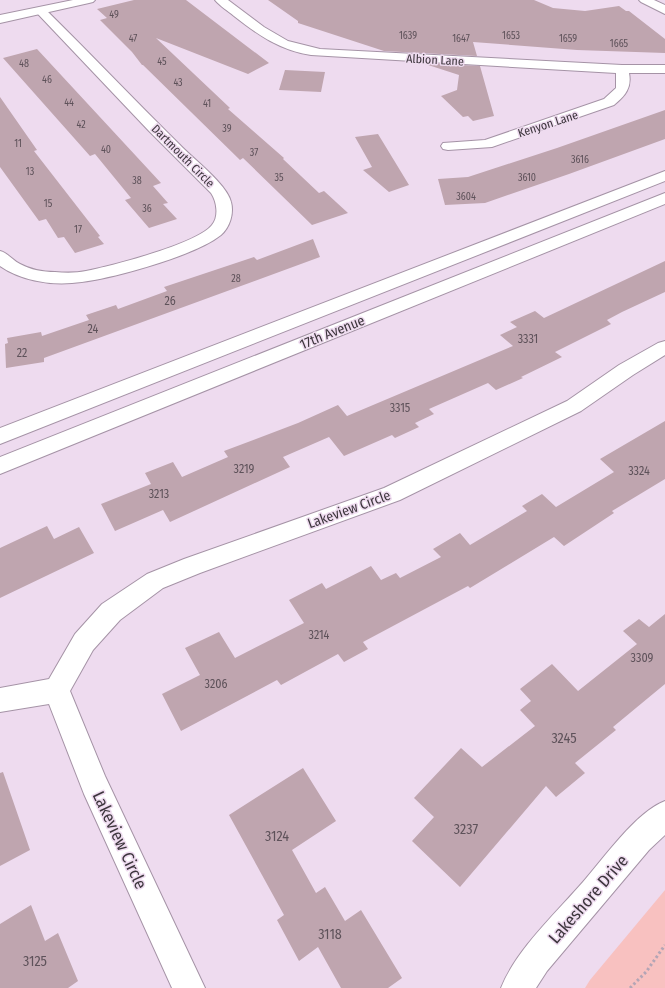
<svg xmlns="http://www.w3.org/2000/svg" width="665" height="988" viewBox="0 0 665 988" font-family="'Fira Sans Condensed',sans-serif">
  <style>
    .green { fill: #f8c1c0 }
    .building { fill: #bfa5af }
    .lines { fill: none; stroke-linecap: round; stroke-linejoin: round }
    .minor-casing { stroke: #a593a6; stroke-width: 2 }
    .tertiary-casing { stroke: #a593a6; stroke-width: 2 }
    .secondary-casing { stroke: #a593a6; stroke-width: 2 }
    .path { stroke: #b4a5b5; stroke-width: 3; stroke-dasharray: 2.5 2.5; stroke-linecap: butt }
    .minor { fill: #fff; fill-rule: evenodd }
    .tertiary { fill: #fff; fill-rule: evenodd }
    .secondary { fill: #fff; fill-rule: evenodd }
    .labels { text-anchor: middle; stroke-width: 3; stroke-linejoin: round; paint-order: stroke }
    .far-number-label { font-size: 10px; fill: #5e525a }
    .far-street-label { font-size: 12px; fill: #3d363d; stroke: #eedbef }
    .number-label { font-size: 12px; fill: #5e525a }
    .street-label { font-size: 14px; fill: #3d363d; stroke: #eedbef }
    .near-number-label { font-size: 14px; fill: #5e525a }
    .near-street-label { font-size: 17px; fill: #3d363d; stroke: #eedbef }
  </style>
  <rect width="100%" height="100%" fill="#eedbef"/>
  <path class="green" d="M665,890V988H585L590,980Z"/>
  <path class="building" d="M134,0H186L269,63L248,74L156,38L230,108L228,109L284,158L283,159L319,193L324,191L348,213L312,225L243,158L240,160L143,65H142L132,52L100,20L107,18L97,9Z
    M268,0H534L553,8L585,11L619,6L626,11H629L665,39V53L577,50L473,42L477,56L384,51L298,23V21Z
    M37,49L161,183L153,186L168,203L163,204L177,219L149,228L125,200L131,198L95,154L90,156L3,58Z
    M422,63L480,66L494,116L473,121L468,116L463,117L441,96L457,90L459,75Z
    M285,70L325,72L321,92L279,90Z
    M0,97L37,150L34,151L100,236L98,237L104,244L75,253L64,237L58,238L46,219L39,221L0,167Z
    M665,110V139L569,174L485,203L445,205L438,179L468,177L557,148Z
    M378,134L409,185L389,192L363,170L372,167L355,137Z
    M313,239L320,257L44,358V362L6,368L5,344L8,343L7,338L41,332L42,336L89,320L86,315L116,305L118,309L167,291L164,287L254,257L257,260Z
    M665,261V292L622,312L607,320L611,324L555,352L562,357L521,377L523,378L496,390L488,383L429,409L434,414L415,423L419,427L395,438L392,435L344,456L329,437L283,457L290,467L170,522L163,510L115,531L101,504L151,484L145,473L173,462L182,477L228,457L224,451L298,423L338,405L347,416L513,346L500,335L517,327L510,322L535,311L544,318Z
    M665,421V479L612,511L614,513L564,546L554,537L470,588L468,586L363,642L368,649L344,662L338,654L281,685L277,680L181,731L162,694L200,675L185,648L219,632L235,658L304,623L289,600L322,583L326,589L371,566L381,580L396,573L400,578L441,557L433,549L460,533L470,545L527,511L522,506L542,494L556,507L614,472L600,459Z
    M47,526L54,539L79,527L94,553L0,598V548Z
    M665,614V684L613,727L616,730L575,763L585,773L556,797L546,786L460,887L412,841L434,817L414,798L461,748L482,767L535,726L520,710L531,701L520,689L552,664L578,691L637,644L623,631L639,619L649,627Z
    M303,768L336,821L292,850L316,893L325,887L345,921L361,910L402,978L388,988H341L318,947L299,961L277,920L284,915L229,815Z
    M3,772L30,850L0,866V773Z
    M31,905L45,941L58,933L78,981L68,988H0V924Z"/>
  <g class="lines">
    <g class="minor-casing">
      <path id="minor" d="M215,0H228L264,27L288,41L320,49L622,65H665V73H629C632,88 625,96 614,105L492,147L448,150L443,149L441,146L443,143L485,140L604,99L616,88V73L311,55C280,50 258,35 234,16C228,11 220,6 215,0Z
        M41,7L45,9C90,53 134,100 179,144C192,158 227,184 231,202C234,213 230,227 221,235C195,256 106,281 72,283C48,285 20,280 0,266V251C8,253 12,260 20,264C31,270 43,272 55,272C66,273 76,273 86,271C111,266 197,244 212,225C219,217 217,202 211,193L149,131L37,13L35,11L37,9Z
        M665,341V355L633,375L581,411L400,500L200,573L163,588L120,620L93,650L70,691L105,776L205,988H172L84,794L49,704L0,712V688L49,679L75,634L102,604L147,574L184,559L384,488L567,401L619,365L658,343Z
        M665,801V835L649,850L547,971L536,988H501C516,950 556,913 583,882C604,858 636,812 665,801Z"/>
    </g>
    <g class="tertiary-casing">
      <path id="tertiary" d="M73,0H95L93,2L89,3L0,23V15Z
        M639,0H654L665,5V14L641,2Z"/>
    </g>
    <g class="secondary-casing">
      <path id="secondary" d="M665,171V181L0,444V428Z
        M665,193V204L0,474V457Z"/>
    </g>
    <path class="path" d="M630,988L646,972L665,945"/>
    <use href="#minor" class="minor"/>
    <use href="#tertiary" class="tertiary"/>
    <use href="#secondary" class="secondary"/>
  </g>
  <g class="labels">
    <g class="far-number-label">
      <text x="114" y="18">49</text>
      <text x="408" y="39">1639</text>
      <text x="511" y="39">1653</text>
      <text x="133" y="42">47</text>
      <text x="461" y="42">1647</text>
      <text x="568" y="42">1659</text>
      <text x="619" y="47">1665</text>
      <text x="162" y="65">45</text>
      <text x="24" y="67">48</text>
      <text x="47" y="83">46</text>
      <text x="178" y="86">43</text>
      <text x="69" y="106">44</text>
      <text x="207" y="107">41</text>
      <text x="81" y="128">42</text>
      <text x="227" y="132">39</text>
      <text x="18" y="147">11</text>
      <text x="106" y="153">40</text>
      <text x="254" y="156">37</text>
      <text x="580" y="163">3616</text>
      <text x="30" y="175">13</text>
      <text x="279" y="181">35</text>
      <text x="527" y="181">3610</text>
      <text x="137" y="184">38</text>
      <text x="466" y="200">3604</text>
      <text x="48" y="207">15</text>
      <text x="147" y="212">36</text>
      <text x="78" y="233">17</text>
      <text x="236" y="282">28</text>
    </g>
    <g class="far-street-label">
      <text transform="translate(435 60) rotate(3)" y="4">Albion Lane</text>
      <text transform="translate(548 124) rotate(-18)" y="4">Kenyon Lane</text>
      <text transform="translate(183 156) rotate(45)" y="4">Dartmouth Circle</text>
    </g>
    <g class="number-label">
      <text x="170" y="305">26</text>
      <text x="93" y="333">24</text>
      <text x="528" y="343">3331</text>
      <text x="22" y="357">22</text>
      <text x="400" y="412">3315</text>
      <text x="244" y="473">3219</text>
      <text x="639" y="475">3324</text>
      <text x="159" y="498">3213</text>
      <text x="319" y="639">3214</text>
      <text x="642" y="662">3309</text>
      <text x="216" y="688">3206</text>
    </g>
    <g class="street-label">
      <text transform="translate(332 332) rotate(-22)" y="5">17th Avenue</text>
      <text transform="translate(349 509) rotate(-20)" y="5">Lakeview Circle</text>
    </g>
    <g class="near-number-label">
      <text x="564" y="743">3245</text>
      <text x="466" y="834">3237</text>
      <text x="277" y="841">3124</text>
      <text x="330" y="939">3118</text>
      <text x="35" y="966">3125</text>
    </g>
    <g class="near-street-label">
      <text transform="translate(120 840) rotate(65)" y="6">Lakeview Circle</text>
      <text transform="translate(588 899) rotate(-49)" y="6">Lakeshore Drive</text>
    </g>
  </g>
</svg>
